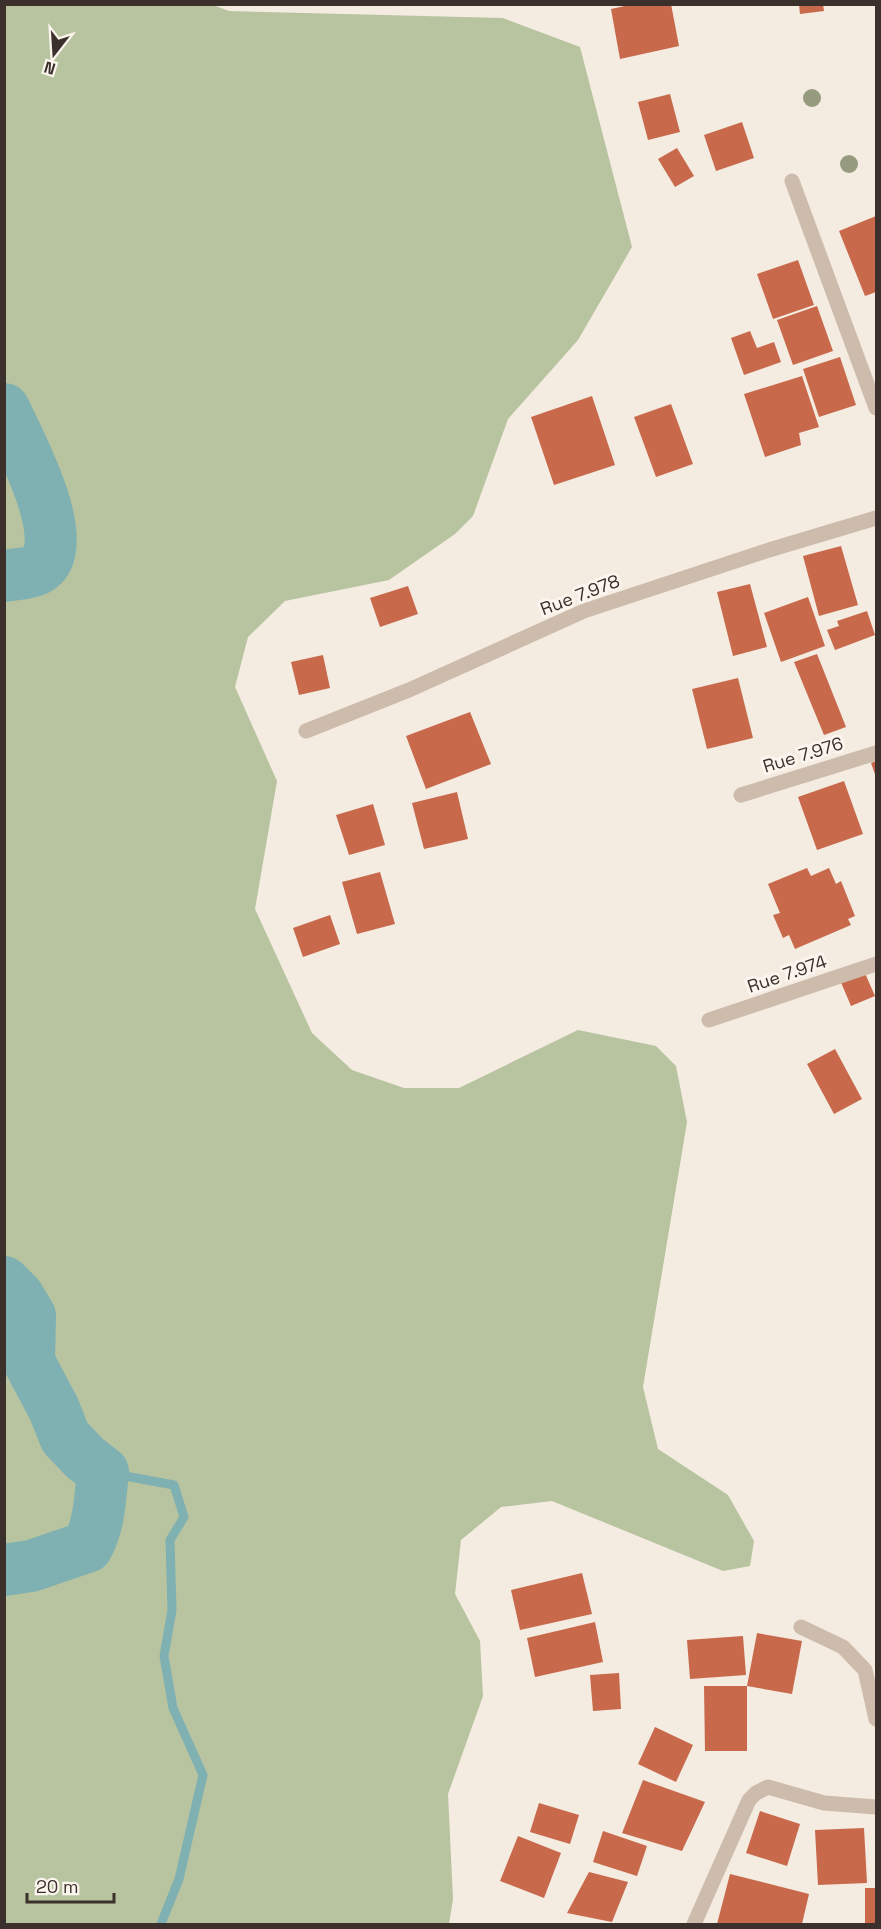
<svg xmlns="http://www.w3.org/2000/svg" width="881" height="1929" viewBox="0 0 881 1929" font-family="'Space Grotesk',sans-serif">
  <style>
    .green { fill: #b8c4a0 }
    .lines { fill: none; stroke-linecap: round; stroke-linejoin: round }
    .stream { stroke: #7fb0b2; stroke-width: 9 }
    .river { stroke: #7fb0b2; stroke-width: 52 }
    .building { fill: #c8694b }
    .minor { stroke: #cdbbac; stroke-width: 15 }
    .tree { fill: #969b7f }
    .labels { text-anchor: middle; stroke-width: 6; stroke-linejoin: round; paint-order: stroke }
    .street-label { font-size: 18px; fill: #3b302b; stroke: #fbf5ee }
  </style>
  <rect width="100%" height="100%" fill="#f4ebe1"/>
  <path class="green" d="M213,5L229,11L503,18L580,47L632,247L578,340L508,419L473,516L455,534L389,580L285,601L248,637L235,687L277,781L255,909L312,1033L352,1070L404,1088H459L578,1030L656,1046L676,1066L687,1122L643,1387L658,1449L728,1495L754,1541L750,1566L723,1571L552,1501L501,1507L461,1540L455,1594L480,1641L483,1696L448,1794L453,1899L449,1924H5V5Z"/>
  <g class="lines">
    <path class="stream" d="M103,1472L174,1485L184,1517L170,1540L172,1610L164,1656L173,1708L203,1775L179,1879L161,1924"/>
    <path class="river" d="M4,409C18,439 78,548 36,570C28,574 14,574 4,576
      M4,1282L18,1296L30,1316L29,1362L54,1409L65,1437L85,1458L103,1472C100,1497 100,1524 87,1547L31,1566L4,1570"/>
  </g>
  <path class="building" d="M634,4H671L679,46L620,59L611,9Z
    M799,4H823L824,11L800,14Z
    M670,94L680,132L648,140L638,102Z
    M742,122L754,158L716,171L704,135Z
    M677,148L694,176L675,187L658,159Z
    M876,216V292L865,296L839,231Z
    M798,260L814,305L773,319L757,274Z
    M817,306L833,351L793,365L777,320Z
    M750,331L757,348L774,342L781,362L744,375L731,338Z
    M840,357L856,405L819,417L803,369Z
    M802,376L819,427L799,433L801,445L765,457L744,394Z
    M592,396L615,465L554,485L531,417Z
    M671,404L693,464L656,477L634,417Z
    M841,546L858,605L819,616L803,556Z
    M750,584L767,647L733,656L717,592Z
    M408,586L418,614L380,627L370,598Z
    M808,597L825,646L781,662L764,613Z
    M867,611L875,635L835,650L827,630L839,626L837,621Z
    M817,654L846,727L824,735L794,662Z
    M323,655L330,688L299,695L291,662Z
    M738,678L753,738L707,749L692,689Z
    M470,712L491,764L426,789L406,736Z
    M876,761V777L871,763Z
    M844,781L863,834L817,850L798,797Z
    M457,792L468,839L424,849L412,803Z
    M373,804L385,845L349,855L336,815Z
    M807,868L811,876L829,868L836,884L841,881L855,916L848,919L851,925L795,949L789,935L783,938L773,915L780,913L768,884Z
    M380,872L395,924L357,934L342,882Z
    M330,915L340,944L303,957L293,928Z
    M864,971L875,996L851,1006L840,980Z
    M835,1049L862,1099L834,1114L807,1064Z
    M582,1573L592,1614L520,1630L511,1590Z
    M595,1622L603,1662L535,1677L527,1638Z
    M757,1633L802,1641L792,1694L747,1686V1751H705L704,1686H747Z
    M743,1636L746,1675L690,1679L687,1640Z
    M619,1673L621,1709L593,1711L590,1675Z
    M655,1727L693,1745L676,1782L638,1764Z
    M643,1780L705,1802L682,1851L622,1833Z
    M539,1803L579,1815L570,1844L530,1832Z
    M760,1811L800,1824L787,1866L746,1853Z
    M864,1828L867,1883L818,1885L815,1830Z
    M603,1831L647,1846L637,1876L593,1862Z
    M518,1836L561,1853L544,1898L500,1881Z
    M589,1872L628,1882L612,1922L567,1913Z
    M730,1874L809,1894L802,1924H717Z
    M865,1888H876V1924H865Z"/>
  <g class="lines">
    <path class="minor" d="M792,181L876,408
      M306,731L409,690L584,611L769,550L876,518
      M741,795L876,753
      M709,1020L876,964
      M801,1627L843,1647L865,1670L876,1719
      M694,1924L749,1800L756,1793L768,1787L824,1803L876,1807"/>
  </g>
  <g class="tree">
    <circle cx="812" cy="98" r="9"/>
    <circle cx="849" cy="164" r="9"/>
  </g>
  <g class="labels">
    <g class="street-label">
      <text transform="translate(580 595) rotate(-21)" y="6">Rue 7.978</text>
      <text transform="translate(803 755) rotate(-17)" y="6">Rue 7.976</text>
      <text transform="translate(787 974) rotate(-19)" y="6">Rue 7.974</text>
    </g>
  </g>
  <rect width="881" height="1929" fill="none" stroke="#3b302b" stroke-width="12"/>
  <g transform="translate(54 54) rotate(197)" stroke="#fbf5ee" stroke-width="4.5" paint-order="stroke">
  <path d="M0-4.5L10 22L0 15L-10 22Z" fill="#3b302b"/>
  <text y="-9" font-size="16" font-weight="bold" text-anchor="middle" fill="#3b302b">N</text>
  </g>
  <path d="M27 1893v9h87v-9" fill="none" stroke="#3b302b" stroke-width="3"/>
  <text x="36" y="1893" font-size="18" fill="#3b302b" stroke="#fbf5ee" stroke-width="4.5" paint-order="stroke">20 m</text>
</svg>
